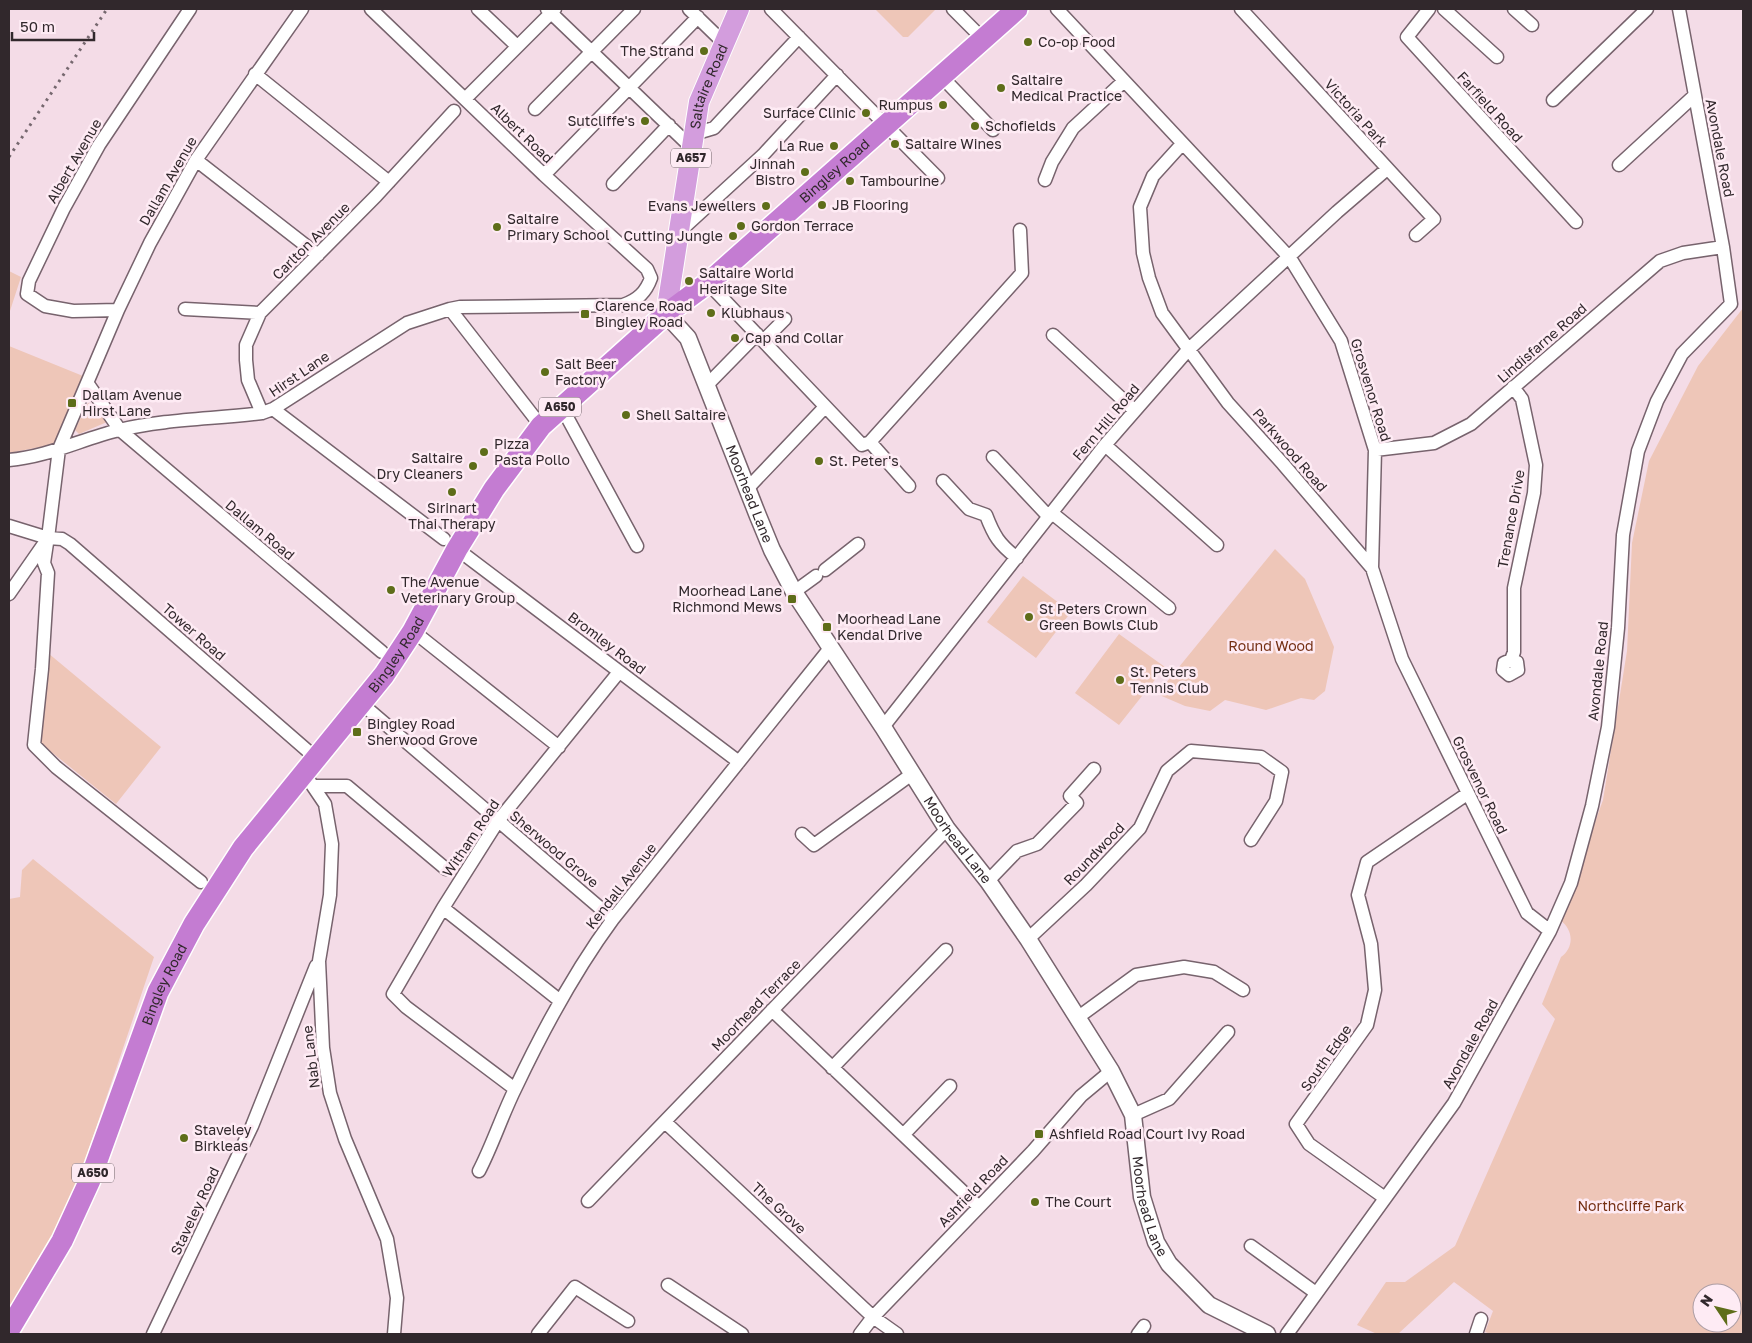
<svg xmlns="http://www.w3.org/2000/svg" width="1752" height="1343" viewBox="0 0 1752 1343" font-family="'Golos Text',sans-serif">
  <style>
    .green { fill: #eec6b8; fill-rule: evenodd }
    .lines { fill: none; stroke-linecap: round; stroke-linejoin: round }
    .minor-casing { stroke: #77636d; stroke-width: 15 }
    .tertiary-casing { stroke: #77636d; stroke-width: 19 }
    .primary-casing { stroke: #fff; stroke-width: 22 }
    .trunk-casing { stroke: #fff; stroke-width: 24 }
    .minor { stroke: #fff; stroke-width: 12 }
    .tertiary { stroke: #fff; stroke-width: 16 }
    .primary { stroke: #d39ddd; stroke-width: 20 }
    .trunk { stroke: #c47cd2; stroke-width: 21 }
    .rail { stroke: #76686f; stroke-width: 3; stroke-dasharray: 2.5 5; stroke-linecap: butt }
    .poi-dot { fill: #5e6d19; stroke: #feebf4; stroke-width: 2 }
    .labels { text-anchor: middle; stroke-width: 5; stroke-linejoin: round; paint-order: stroke }
    .shield { fill: #feebf4; stroke: #6e6268; stroke-width: 1 }
    .shield-label { font-size: 12px; font-weight: bold; fill: #31282c }
    .poi-label { font-size: 14px; fill: #31282c; stroke: #feebf4; text-anchor: start }
    .street-label { font-size: 14px; fill: #31282c; stroke: #feebf4 }
    .park-label { font-size: 14px; fill: #742f13; stroke: #feebf4 }
  </style>
  <rect width="100%" height="100%" fill="#f4dce7"/>
  <path class="green" d="M875,9H936L908,37H903Z
    M9,271L21,277L9,314Z
    M1743,308V1334H1491L1485,1332L1493,1311L1454,1282L1398,1334H1377L1357,1325L1386,1282H1405L1455,1246L1555,1019L1542,1004L1561,957C1575,947 1573,929 1560,920L1603,800L1627,651L1632,543L1649,461L1698,366ZM1702,1293H1732V1323H1702Z
    M9,346L83,376L56,444L9,453Z
    M88,403L93,405L107,422L79,434L75,430Z
    M1275,549L1305,579L1334,647L1325,691L1314,700L1301,698L1266,710L1225,700L1210,711L1185,706L1157,694Z
    M1023,576L1071,612L1036,658L987,622Z
    M1119,634L1165,667L1119,725L1075,693Z
    M48,653L161,747L116,804L39,742Z
    M33,859L154,957L79,1178L52,1238L9,1314V899L20,897L22,870Z"/>
  <g class="lines">
    <g class="minor-casing">
      <path id="minor" d="M371,9L544,175L647,269L651,278C646,292 638,300 623,305L460,307L450,309
        M478,9L517,46
        M547,9L692,148
        M689,9L724,43
        M771,9L938,178
        M953,9L982,38
        M1057,9L1290,258L1341,341L1375,450L1372,568L1402,659L1527,913L1550,931
        M1241,9L1434,219L1416,235
        M1429,9L1407,37L1576,222
        M1444,9L1497,57
        M1514,9L1532,25
        M255,74L389,182
        M940,75L993,130
        M465,99L555,9
        M1553,100L1647,9
        M535,109L634,9
        M694,134L714,128L799,37
        M1182,144L1153,176L1140,207L1143,253L1149,278L1162,313L1228,403L1283,464L1372,568
        M196,160L318,255
        M1619,165L1694,96
        M544,175L698,17
        M1045,180L1052,162L1073,128L1124,81
        M613,184L669,125
        M679,232L763,155L837,75
        M708,283L862,445L870,442L1022,273L1020,230
        M185,309L260,313
        M118,310L73,311L45,306L27,294L29,281L64,208L99,145L190,9
        M1053,335L1134,410
        M763,341L785,319
        M88,384L120,430L382,652
        M707,385L757,334
        M561,406L637,546
        M273,409L444,539
        M262,413L248,380L246,360V345L260,313L376,196L454,111
        M870,442L909,486
        M1105,445L1217,545
        M1375,450L1434,443L1471,424L1660,261L1683,253L1723,247
        M993,457L1049,517
        M9,460C47,457 82,439 119,430C165,419 215,419 262,413L273,409L407,323L450,309L541,426
        M943,481L969,509L986,515C994,536 999,544 1017,558
        M747,489L825,407
        M1052,513L1169,608
        M9,526L48,538L62,539L70,544L317,759
        M47,543L44,563L48,573L42,669L34,745L56,767L201,882
        M457,549L739,762
        M825,570L858,544
        M794,592L816,576
        M9,594L48,538L59,449L118,310L150,243L196,160L302,9
        M413,631L559,747
        M1511,660L1517,662L1518,670L1509,675L1503,670L1504,663L1511,660L1514,652V588L1534,493L1536,465L1522,399L1513,387
        M362,704L613,919
        M883,727L1105,445L1188,350L1337,212L1387,169
        M304,773L325,804L332,844L330,895L319,961L323,1048L330,1093L345,1139L387,1239L397,1298L394,1334
        M315,786H347L446,869
        M802,834L814,845L912,774
        M988,881L1017,851L1037,844L1077,803L1070,796L1094,769
        M443,908L559,1000
        M1028,939L1086,885L1140,828L1167,771L1191,751L1261,757L1282,772L1276,801L1251,840
        M772,1010L979,1207
        M1077,1018L1136,975L1184,967L1214,972L1243,990
        M832,1068L946,950
        M515,1089L406,1007L393,994L443,908L498,821L619,672
        M1133,1115L1169,1099L1228,1032
        M665,1122L873,1317L897,1334
        M904,1134L950,1086
        M479,1171C493,1144 502,1115 516,1087C544,1028 574,972 613,919L831,647
        M1385,1198L1309,1144L1296,1124L1367,1025L1375,990L1371,944L1358,895L1367,862L1467,794
        M588,1201L947,829
        M1251,1246L1316,1293
        M668,1285L742,1334
        M153,1334L252,1126L316,966
        M538,1334L575,1287L628,1321
        M860,1334L873,1317L1033,1151L1081,1096L1111,1071
        M1138,1334L1144,1326
        M1287,1334L1454,1103L1550,931L1571,883L1592,806L1608,727L1618,628L1623,535L1638,451L1657,401L1682,354L1731,304L1723,247L1679,9
        M1476,1334L1481,1319"/>
    </g>
    <g class="tertiary-casing">
      <g id="tertiary">
        <path id="s1" d="M666,314L688,338L758,516L772,550L794,592L883,727L947,829L988,881L1028,939L1111,1071L1133,1115L1142,1197L1156,1242L1169,1264L1209,1305L1267,1334"/>
      </g>
    </g>
    <g class="primary-casing">
      <g id="primary">
        <path id="s2" d="M666,314L699,102L739,9"/>
      </g>
    </g>
    <g class="trunk-casing">
      <g id="trunk">
        <path id="s3" d="M9,1330L62,1241L90,1180L158,992L194,924L243,848L384,675L413,631L457,549L494,489L541,426L666,314L708,283L1017,9"/>
      </g>
    </g>
    <use href="#minor" class="minor"/>
    <use href="#tertiary" class="tertiary"/>
    <use href="#primary" class="primary"/>
    <use href="#trunk" class="trunk"/>
    <path class="rail" d="M9,157L107,9"/>
  </g>
  <g class="poi-dot">
    <circle cx="1028" cy="42" r="5"/>
    <circle cx="704" cy="51" r="5"/>
    <circle cx="1001" cy="88" r="5"/>
    <circle cx="943" cy="105" r="5"/>
    <circle cx="866" cy="113" r="5"/>
    <circle cx="645" cy="121" r="5"/>
    <circle cx="975" cy="126" r="5"/>
    <circle cx="895" cy="144" r="5"/>
    <circle cx="834" cy="146" r="5"/>
    <circle cx="805" cy="172" r="5"/>
    <circle cx="850" cy="181" r="5"/>
    <circle cx="822" cy="205" r="5"/>
    <circle cx="766" cy="206" r="5"/>
    <circle cx="741" cy="226" r="5"/>
    <circle cx="497" cy="227" r="5"/>
    <circle cx="733" cy="236" r="5"/>
    <circle cx="689" cy="281" r="5"/>
    <circle cx="711" cy="313" r="5"/>
    <rect x="580" y="309" width="10" height="10" rx="2.5"/>
    <circle cx="735" cy="338" r="5"/>
    <circle cx="545" cy="372" r="5"/>
    <rect x="67" y="398" width="10" height="10" rx="2.5"/>
    <circle cx="626" cy="415" r="5"/>
    <circle cx="484" cy="452" r="5"/>
    <circle cx="819" cy="461" r="5"/>
    <circle cx="473" cy="466" r="5"/>
    <circle cx="452" cy="492" r="5"/>
    <circle cx="391" cy="590" r="5"/>
    <rect x="787" y="594" width="10" height="10" rx="2.5"/>
    <circle cx="1029" cy="617" r="5"/>
    <rect x="822" y="622" width="10" height="10" rx="2.5"/>
    <circle cx="1120" cy="680" r="5"/>
    <rect x="352" y="727" width="10" height="10" rx="2.5"/>
    <rect x="1034" y="1129" width="10" height="10" rx="2.5"/>
    <circle cx="184" cy="1138" r="5"/>
    <circle cx="1035" cy="1202" r="5"/>
  </g>
  <g class="labels">
    <g class="shield">
      <rect x="671" y="148.5" width="40" height="19" rx="4"/>
      <rect x="539" y="397.5" width="42" height="19" rx="4"/>
      <rect x="72" y="1163.5" width="42" height="19" rx="4"/>
    </g>
    <g class="shield-label">
      <text x="691" y="162">A657</text>
      <text x="560" y="411">A650</text>
      <text x="93" y="1177">A650</text>
    </g>
    <g class="poi-label">
      <text x="1038" y="47">Co-op Food</text>
      <text x="694" y="56" text-anchor="end">The Strand</text>
      <text x="1011" y="85">Saltaire<tspan x="1011" dy="16">Medical Practice</tspan></text>
      <text x="933" y="110" text-anchor="end">Rumpus</text>
      <text x="856" y="118" text-anchor="end">Surface Clinic</text>
      <text x="635" y="126" text-anchor="end">Sutcliffe's</text>
      <text x="985" y="131">Schofields</text>
      <text x="905" y="149">Saltaire Wines</text>
      <text x="824" y="151" text-anchor="end">La Rue</text>
      <text x="795" y="169" text-anchor="end">Jinnah<tspan x="795" dy="16">Bistro</tspan></text>
      <text x="860" y="186">Tambourine</text>
      <text x="832" y="210">JB Flooring</text>
      <text x="756" y="211" text-anchor="end">Evans Jewellers</text>
      <text x="507" y="224">Saltaire<tspan x="507" dy="16">Primary School</tspan></text>
      <text x="751" y="231">Gordon Terrace</text>
      <text x="723" y="241" text-anchor="end">Cutting Jungle</text>
      <text x="699" y="278">Saltaire World<tspan x="699" dy="16">Heritage Site</tspan></text>
      <text x="595" y="311">Clarence Road<tspan x="595" dy="16">Bingley Road</tspan></text>
      <text x="721" y="318">Klubhaus</text>
      <text x="745" y="343">Cap and Collar</text>
      <text x="555" y="369">Salt Beer<tspan x="555" dy="16">Factory</tspan></text>
      <text x="82" y="400">Dallam Avenue<tspan x="82" dy="16">Hirst Lane</tspan></text>
      <text x="636" y="420">Shell Saltaire</text>
      <text x="494" y="449">Pizza<tspan x="494" dy="16">Pasta Pollo</tspan></text>
      <text x="463" y="463" text-anchor="end">Saltaire<tspan x="463" dy="16">Dry Cleaners</tspan></text>
      <text x="829" y="466">St. Peter's</text>
      <text x="452" y="513" text-anchor="middle">Sirinart<tspan x="452" dy="16">Thai Therapy</tspan></text>
      <text x="401" y="587">The Avenue<tspan x="401" dy="16">Veterinary Group</tspan></text>
      <text x="782" y="596" text-anchor="end">Moorhead Lane<tspan x="782" dy="16">Richmond Mews</tspan></text>
      <text x="1039" y="614">St Peters Crown<tspan x="1039" dy="16">Green Bowls Club</tspan></text>
      <text x="837" y="624">Moorhead Lane<tspan x="837" dy="16">Kendal Drive</tspan></text>
      <text x="1130" y="677">St. Peters<tspan x="1130" dy="16">Tennis Club</tspan></text>
      <text x="367" y="729">Bingley Road<tspan x="367" dy="16">Sherwood Grove</tspan></text>
      <text x="194" y="1135">Staveley<tspan x="194" dy="16">Birkleas</tspan></text>
      <text x="1049" y="1139">Ashfield Road Court Ivy Road</text>
      <text x="1045" y="1207">The Court</text>
    </g>
    <g class="street-label">
      <text dy="5" stroke="none"><textPath href="#s2" startOffset="232">Saltaire Road</textPath></text>
      <text transform="translate(1490 107) rotate(48)" y="5">Farfield Road</text>
      <text transform="translate(1356 113) rotate(48)" y="5">Victoria Park</text>
      <text transform="translate(522 133) rotate(44)" y="5">Albert Road</text>
      <text transform="translate(1720 148) rotate(79)" y="5">Avondale Road</text>
      <text transform="translate(74 161) rotate(-60)" y="5">Albert Avenue</text>
      <text dy="5" stroke="none"><textPath href="#s3" startOffset="1445">Bingley Road</textPath></text>
      <text transform="translate(168 181) rotate(-60)" y="5">Dallam Avenue</text>
      <text transform="translate(311 241) rotate(-45)" y="5">Carlton Avenue</text>
      <text transform="translate(1542 343) rotate(-41)" y="5">Lindisfarne Road</text>
      <text transform="translate(299 374) rotate(-34)" y="5">Hirst Lane</text>
      <text transform="translate(1371 390) rotate(73)" y="5">Grosvenor Road</text>
      <text transform="translate(1106 422) rotate(-50)" y="5">Fern Hill Road</text>
      <text transform="translate(1290 450) rotate(49)" y="5">Parkwood Road</text>
      <text dy="5" stroke="none"><textPath href="#s1" startOffset="200">Moorhead Lane</textPath></text>
      <text transform="translate(1511 519) rotate(-80)" y="5">Trenance Drive</text>
      <text transform="translate(260 530) rotate(40)" y="5">Dallam Road</text>
      <text transform="translate(194 632) rotate(41)" y="5">Tower Road</text>
      <text transform="translate(607 643) rotate(37)" y="5">Bromley Road</text>
      <text dy="5" stroke="none"><textPath href="#s3" startOffset="785">Bingley Road</textPath></text>
      <text transform="translate(1598 671) rotate(-84)" y="5">Avondale Road</text>
      <text transform="translate(1480 785) rotate(64)" y="5">Grosvenor Road</text>
      <text transform="translate(471 838) rotate(-56)" y="5">Witham Road</text>
      <text dy="5" stroke="none"><textPath href="#s1" startOffset="605">Moorhead Lane</textPath></text>
      <text transform="translate(554 849) rotate(40)" y="5">Sherwood Grove</text>
      <text transform="translate(1094 854) rotate(-46)" y="5">Roundwood</text>
      <text transform="translate(621 886) rotate(-52)" y="5">Kendall Avenue</text>
      <text dy="5" stroke="none"><textPath href="#s3" startOffset="380">Bingley Road</textPath></text>
      <text transform="translate(756 1005) rotate(-46)" y="5">Moorhead Terrace</text>
      <text transform="translate(1470 1044) rotate(-61)" y="5">Avondale Road</text>
      <text transform="translate(311 1057) rotate(-97)" y="5">Nab Lane</text>
      <text transform="translate(1326 1058) rotate(-55)" y="5">South Edge</text>
      <text transform="translate(973 1191) rotate(-46)" y="5">Ashfield Road</text>
      <text dy="5" stroke="none"><textPath href="#s1" startOffset="1025">Moorhead Lane</textPath></text>
      <text transform="translate(779 1208) rotate(43)" y="5">The Grove</text>
      <text transform="translate(195 1211) rotate(-65)" y="5">Staveley Road</text>
    </g>
    <g class="park-label">
      <text x="1271" y="651">Round Wood</text>
      <text x="1631" y="1211">Northcliffe Park</text>
    </g>
  </g>
  <rect width="1752" height="1343" fill="none" stroke="#31282c" stroke-width="20"/>
  <g transform="translate(1717 1308) rotate(305)"><circle r="24" fill="#feebf4" stroke="#ac9da4"/>
  <path d="M0-4L9 19L0 12L-9 19Z" fill="#5e6d19"/>
  <text y="-8" font-size="14" font-weight="bold" text-anchor="middle" fill="#31282c">N</text>
  </g>
  <path d="M12 32v8h82v-8" fill="none" stroke="#31282c" stroke-width="2.5"/>
  <text x="20" y="32" font-size="15" fill="#31282c" stroke="#feebf4" stroke-width="4" paint-order="stroke">50 m</text>
</svg>
